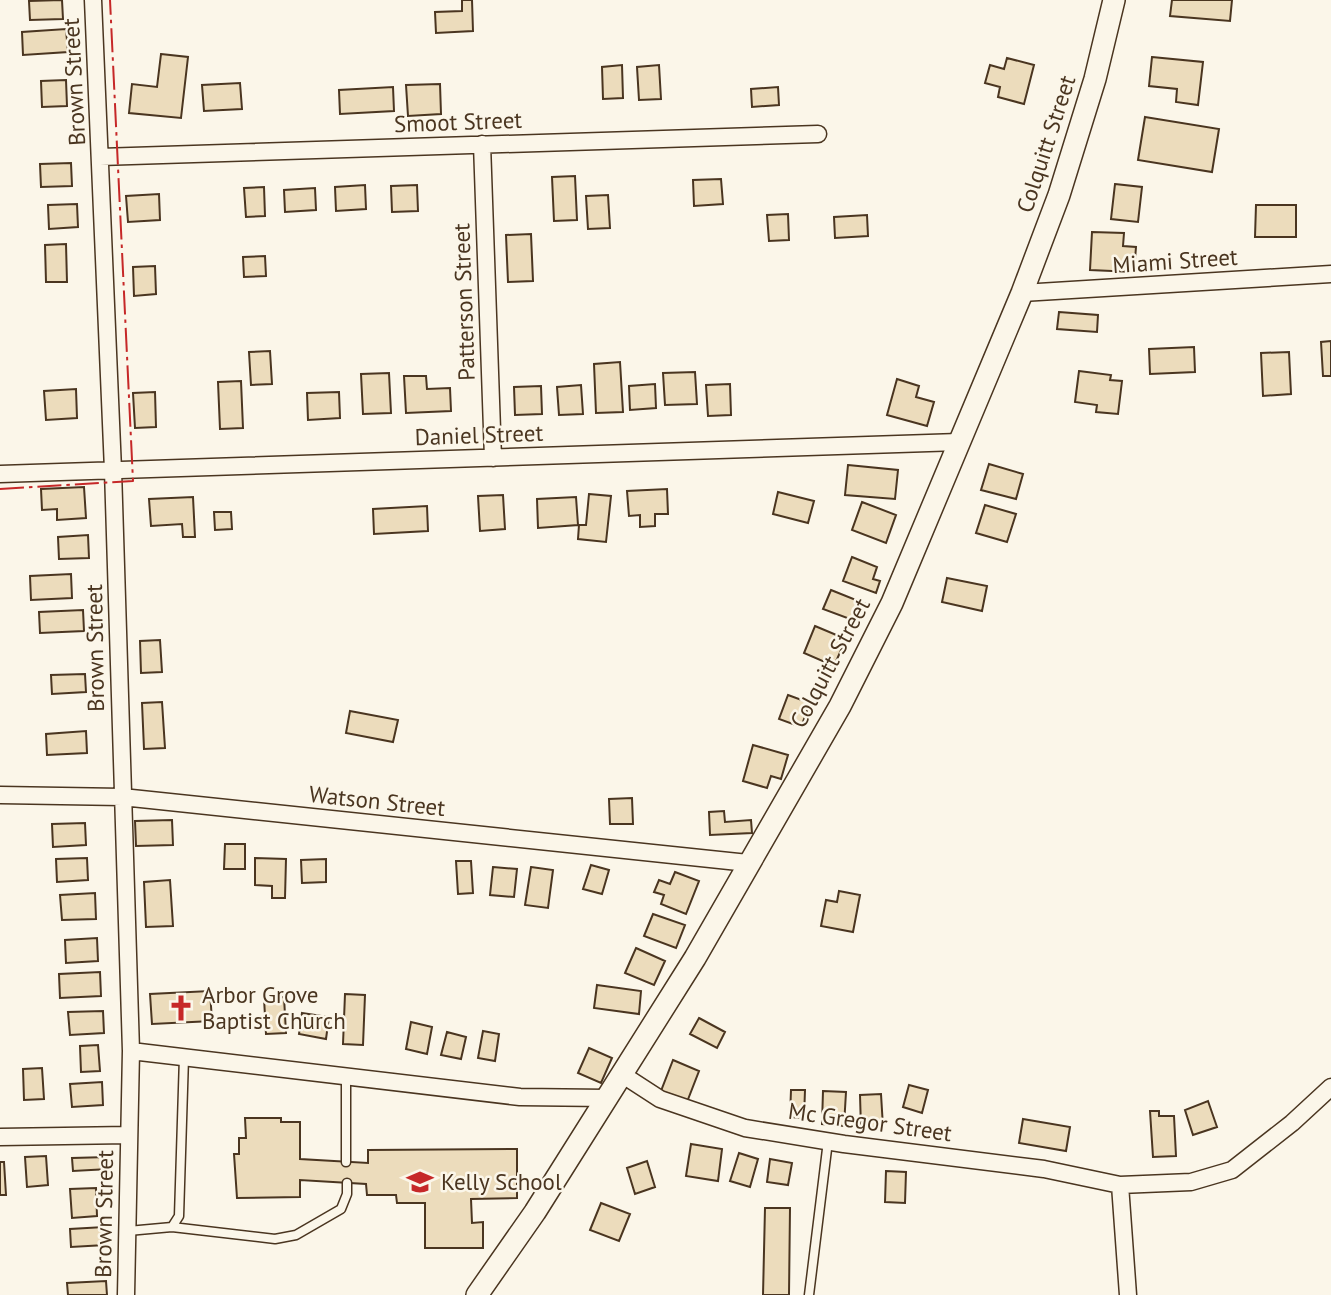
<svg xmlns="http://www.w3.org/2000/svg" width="1331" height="1295" viewBox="0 0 1331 1295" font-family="'PT Sans',sans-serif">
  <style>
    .building { fill: #ecdcbc; stroke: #4a3520; stroke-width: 2 }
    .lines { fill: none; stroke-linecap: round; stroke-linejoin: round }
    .lane-casing { stroke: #4a3520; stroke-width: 11 }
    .street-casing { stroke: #4a3520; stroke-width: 19 }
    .secondary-casing { stroke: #4a3520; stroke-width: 24 }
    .lane { stroke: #fbf6e9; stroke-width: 8 }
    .street { stroke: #fbf6e9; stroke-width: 16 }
    .secondary { stroke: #fbf6e9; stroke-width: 21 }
    .power { stroke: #c62828; stroke-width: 2; stroke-dasharray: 24 5 3.5 5; stroke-linecap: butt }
    .labels { text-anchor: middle; stroke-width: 5; stroke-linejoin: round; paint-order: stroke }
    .street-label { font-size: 23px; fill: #4a3520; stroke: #fbf6e9 }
    .poi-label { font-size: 23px; fill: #4a3520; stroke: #fbf6e9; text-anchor: start }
  </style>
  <rect width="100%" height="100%" fill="#fbf6e9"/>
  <path class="building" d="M62,0L63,19L30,20L29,1Z
    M462,0H472L473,31L436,33L435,12L462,11Z
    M1172,0H1232L1230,21L1170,16Z
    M66,29L68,52L23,55L22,32Z
    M161,54L188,57L181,118L129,113L132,84L157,87Z
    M1152,57L1203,62L1198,105L1176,102L1177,89L1149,86Z
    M1007,58L1034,65L1024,104L998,97L1000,87L985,83L990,65L1004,69Z
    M622,65L623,98L603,99L602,67Z
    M659,65L661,99L639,100L637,67Z
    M66,80L67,106L42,107L41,81Z
    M240,83L242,109L204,111L202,85Z
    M440,84L441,114L408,116L406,85Z
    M393,87L394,111L340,114L339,90Z
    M778,87L779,105L752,107L751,89Z
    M1145,117L1219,129L1212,172L1138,160Z
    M71,163L72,186L41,187L40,164Z
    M575,176L577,220L554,221L552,177Z
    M721,179L723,204L694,206L693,180Z
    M1115,184L1142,187L1138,222L1111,219Z
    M365,185L366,209L336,211L335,187Z
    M417,185L418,211L392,212L391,186Z
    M264,187L265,216L246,217L244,188Z
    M315,188L316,210L285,212L284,190Z
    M159,194L160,220L128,222L126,196Z
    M608,195L610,228L588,229L586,196Z
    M77,204L78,227L49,229L48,205Z
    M1256,205H1296V237H1255Z
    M788,214L789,240L769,241L767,215Z
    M867,215L868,236L835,238L834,217Z
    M1092,232L1124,233L1123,246L1136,247L1134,272L1090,270Z
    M531,234L533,281L508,282L506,235Z
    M66,244L67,282H46L45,245Z
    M265,256L266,276L244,277L243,257Z
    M155,266L156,294L134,296L133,267Z
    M1059,312L1098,315L1097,332L1057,329Z
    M1331,341V376H1323L1321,342Z
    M1194,347L1195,372L1150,374L1149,349Z
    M270,351L272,384L251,385L249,352Z
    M1289,352L1291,394L1263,396L1261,353Z
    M620,362L623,412L596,413L594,364Z
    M1079,371L1111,375L1110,380L1122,381L1118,414L1096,412L1097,405L1075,402Z
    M695,372L697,404L665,405L663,373Z
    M389,373L391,413L363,414L361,374Z
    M404,376H426L427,389L450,388L451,411L406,413Z
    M897,379L919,386L916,397L934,402L927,426L887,415Z
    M241,381L243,428L220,429L218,382Z
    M655,384L656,408L630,410L629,386Z
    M730,384L731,415L708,416L706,385Z
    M581,385L583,414L559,415L557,387Z
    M541,386L542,414L515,415L514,387Z
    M76,389L77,418L46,420L44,391Z
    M155,392L156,427L135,428L133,393Z
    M339,392L340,418L308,420L307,393Z
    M989,464L1023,474L1016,499L981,490Z
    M848,465L898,470L895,499L845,495Z
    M84,487L86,518L57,520V509L42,510L41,489Z
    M667,489L668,514H655V526L640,527V515L629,516L627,491Z
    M778,492L814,501L808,523L773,514Z
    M589,494L611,496L606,542L578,539L579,525H586Z
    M503,495L505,529L480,531L478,496Z
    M193,497L195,537H183L182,524L151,526L149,499Z
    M576,497L578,525L538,528L537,499Z
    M862,502L896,515L886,543L852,530Z
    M985,505L1016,514L1007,542L976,533Z
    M427,506L428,531L374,534L373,509Z
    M214,512H231L232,529L215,530Z
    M88,535L89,558L59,559L58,537Z
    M852,557L877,567L873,579L880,581L876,593L843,581Z
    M71,574L72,598L31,600L30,576Z
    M947,578L987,586L982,611L942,602Z
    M831,590L866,604L858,622L823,609Z
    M83,610L84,631L40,633L39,612Z
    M815,626L846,639L834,666L804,653Z
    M160,640L162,672L141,673L140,641Z
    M85,674L86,692L52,694L51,675Z
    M788,695L810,703L801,727L779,719Z
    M162,702L165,748L144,749L142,703Z
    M350,711L398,720L393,742L346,733Z
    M86,731L87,753L47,755L46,734Z
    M753,745L788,755L781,779L771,776L767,788L743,781Z
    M632,798L633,824H610L609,799Z
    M724,811L725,822L751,820L752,833L710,835L709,812Z
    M172,820L173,845L136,846L135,821Z
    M85,823L86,845L53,847L52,824Z
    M225,844H245V869H224Z
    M87,858L88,880L57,882L56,859Z
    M255,858L286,859L285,898H272V886L255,885Z
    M326,859V882L302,883L301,860Z
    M456,861H471L473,893L458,894Z
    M591,865L609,870L602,894L583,889Z
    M493,867L517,869L514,897L490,895Z
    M531,867L553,870L548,908L525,905Z
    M675,872L699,881L686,914L661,904L664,895L654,892L659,880L670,884Z
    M170,880L173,926L146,927L144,882Z
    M839,891L860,895L853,932L821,926L826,900L837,902Z
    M95,893L96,919L62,920L60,895Z
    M653,914L685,925L676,948L644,936Z
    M97,938L98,961L66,963L65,940Z
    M636,948L665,961L654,985L625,973Z
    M100,972L101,996L60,998L59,974Z
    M597,985L641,991L639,1014L594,1008Z
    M210,991L212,1021L152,1024L150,994Z
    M345,994L365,995L363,1045L343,1044Z
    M284,997L286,1033L266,1034L264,998Z
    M103,1011L104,1033L70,1035L68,1012Z
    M302,1013L329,1017L326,1039L299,1034Z
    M699,1018L725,1032L717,1048L690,1034Z
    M411,1022L432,1027L427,1054L406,1049Z
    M483,1031L499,1034L495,1061L478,1058Z
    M447,1032L466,1037L461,1059L441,1055Z
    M98,1045L100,1071L81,1072L80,1046Z
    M589,1048L612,1058L601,1083L578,1073Z
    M673,1060L699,1071L687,1102L661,1091Z
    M42,1068L44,1099L24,1100L23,1069Z
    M102,1082L103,1105L72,1107L70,1084Z
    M909,1085L928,1090L922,1113L903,1107Z
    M791,1090H805L804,1118L790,1117Z
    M823,1091L846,1092L844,1126L822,1124Z
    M881,1094L883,1127L861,1128L860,1095Z
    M1208,1101L1217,1127L1193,1135L1185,1110Z
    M1150,1111H1159V1116H1174L1176,1156L1153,1157Z
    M245,1118H281V1122H300V1159L368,1163V1150L517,1149V1198L471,1199L472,1223L483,1222V1248H425V1203H397L396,1195H367L366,1184L300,1180V1197L237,1198L234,1154H239V1138H246Z
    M1023,1119L1070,1127L1066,1151L1019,1143Z
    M691,1144L722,1149L718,1181L686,1176Z
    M739,1153L758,1159L750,1187L730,1181Z
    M46,1156L48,1185L27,1187L25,1157Z
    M108,1157L109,1169L73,1171L72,1158Z
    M770,1159L792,1163L788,1185L767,1182Z
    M647,1161L655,1187L635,1194L627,1168Z
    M0,1162H4L6,1195H0Z
    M886,1171L906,1172L905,1203L885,1202Z
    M96,1188L97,1216L72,1218L70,1189Z
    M601,1203L630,1214L619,1241L590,1230Z
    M765,1208H790L789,1295H763Z
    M104,1227L105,1245L71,1247L70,1229Z
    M106,1281L107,1295H68L67,1283Z"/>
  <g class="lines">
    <g class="lane-casing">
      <path id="lane" d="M346,1162V1076
        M172,1227L179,1216L184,1057
        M128,1231L172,1227L275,1239L296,1235L341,1209L347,1194V1183
        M809,1295L828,1141"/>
    </g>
    <g class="street-casing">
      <path id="street" d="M93,0L113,470L131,1051L126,1295
        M482,144L493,458
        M100,157L818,134
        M1022,293L1331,274
        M0,474L959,442
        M0,795L122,797L748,863
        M131,1051L520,1097L607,1098
        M623,1075L660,1099L745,1128L844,1144L1044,1169L1120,1185L1191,1182L1232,1170L1292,1123L1331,1087
        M0,1137L128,1135
        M1120,1185L1128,1295"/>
    </g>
    <g class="secondary-casing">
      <path id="secondary" d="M477,1295L535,1212L695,958L840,706L892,603L1022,293L1059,195L1095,79L1114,0"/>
    </g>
    <use href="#lane" class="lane"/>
    <use href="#street" class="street"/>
    <use href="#secondary" class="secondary"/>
    <path class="power" d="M0,489L133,481L110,0"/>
  </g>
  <defs>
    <g id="church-bare" transform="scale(2.1)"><path d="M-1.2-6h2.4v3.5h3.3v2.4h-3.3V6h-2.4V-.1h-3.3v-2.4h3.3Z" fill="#c62828" stroke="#fbf6e9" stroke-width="2.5" paint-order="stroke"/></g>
    <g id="school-bare" transform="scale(2.1)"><path d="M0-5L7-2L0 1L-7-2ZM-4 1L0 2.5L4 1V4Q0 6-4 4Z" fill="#c62828" stroke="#fbf6e9" stroke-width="2.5" paint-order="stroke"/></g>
  </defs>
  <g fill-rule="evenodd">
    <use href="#church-bare" x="181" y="1008"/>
    <use href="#school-bare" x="420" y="1182"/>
  </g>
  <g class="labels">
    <g class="street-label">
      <text transform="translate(74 82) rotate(-93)" y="8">Brown Street</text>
      <text transform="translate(458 122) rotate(-2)" y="8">Smoot Street</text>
      <text transform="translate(1046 144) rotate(-72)" y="8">Colquitt Street</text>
      <text transform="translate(1175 261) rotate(-4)" y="8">Miami Street</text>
      <text transform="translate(464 302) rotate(-92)" y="8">Patterson Street</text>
      <text transform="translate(479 435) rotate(-2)" y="8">Daniel Street</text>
      <text transform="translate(95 648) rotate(-91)" y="8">Brown Street</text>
      <text transform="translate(830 663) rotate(-62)" y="8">Colquitt Street</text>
      <text transform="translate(377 801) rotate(6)" y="8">Watson Street</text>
      <text transform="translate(870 1122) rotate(8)" y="8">Mc Gregor Street</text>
      <text transform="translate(104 1214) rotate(-89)" y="8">Brown Street</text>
    </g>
    <g class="poi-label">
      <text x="202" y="1003">Arbor Grove<tspan x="202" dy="26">Baptist Church</tspan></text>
      <text x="441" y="1190">Kelly School</text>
    </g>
  </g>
</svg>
